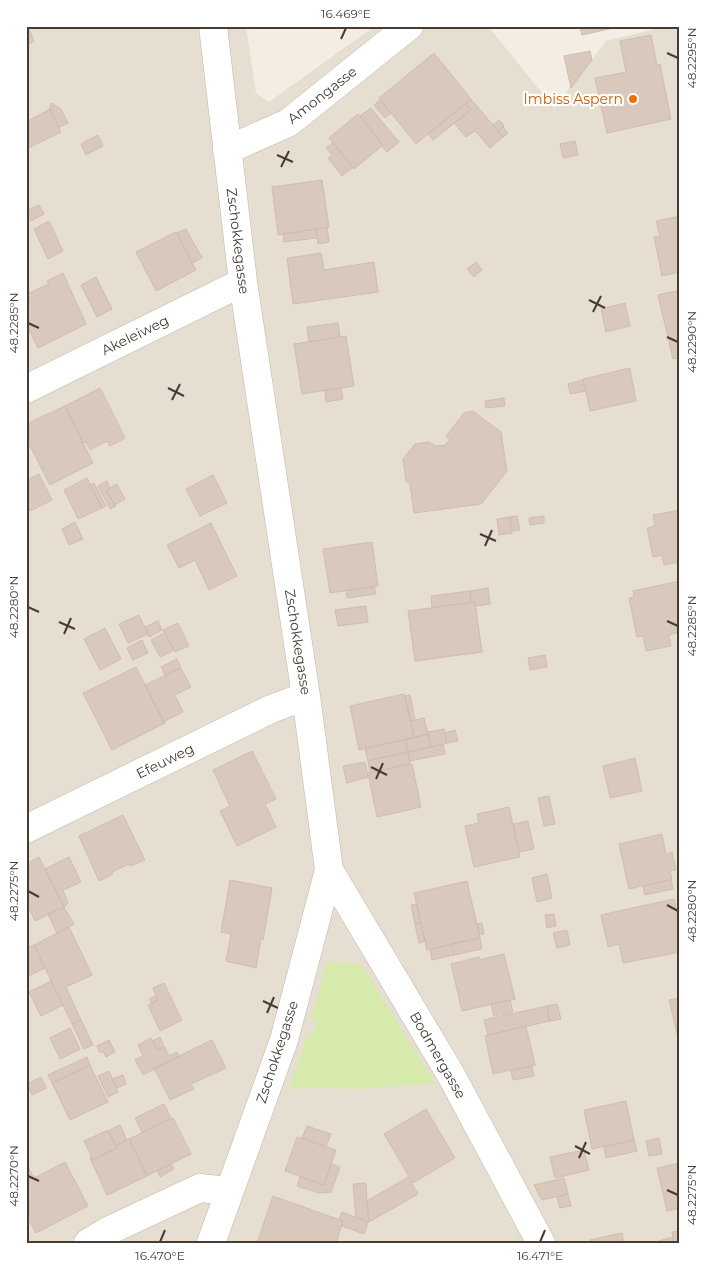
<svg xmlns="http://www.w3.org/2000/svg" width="706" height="1269" viewBox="0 0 706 1269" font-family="Montserrat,sans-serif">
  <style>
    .residential { fill: #e7ded2 }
    .green { fill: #d6eaab }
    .building { fill: #d8c9bc; stroke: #d1bdac }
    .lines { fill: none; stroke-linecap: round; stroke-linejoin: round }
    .minor-casing { stroke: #c2b6aa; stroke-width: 29 }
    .minor { stroke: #fff; stroke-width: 28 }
    .ticks { fill: none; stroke: #463c34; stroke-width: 2 }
    .food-dot { fill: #e8710a; stroke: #fff; stroke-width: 2 }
    .labels { text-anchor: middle; stroke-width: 4.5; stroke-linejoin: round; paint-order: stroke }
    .street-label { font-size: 14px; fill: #463c34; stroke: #fff }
    .food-label { font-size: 14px; fill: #c56008; stroke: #fff; text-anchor: end }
    .neatline { fill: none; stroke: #463c34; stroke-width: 2 }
    .ticks-label { font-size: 12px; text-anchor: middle; fill: #463c34 }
  </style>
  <rect width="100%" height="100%" fill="#f3ede4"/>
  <path class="residential" d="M26,26H246L256,93L269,102L375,26H488L554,108L606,41L668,26H680V1243H26Z"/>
  <path class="green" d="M327,962L361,964L435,1083L358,1089L304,1087L289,1090L307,1035L312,1036L317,1021L311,1019Z"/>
  <path class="building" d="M580,26H622L582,35Z
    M28,27L34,41L26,45V28Z
    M651,35L657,65L660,64L671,119L607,133L595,78L626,72L620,41Z
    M590,51L592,60L571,88L564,56Z
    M434,53L471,99L416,144L379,98Z
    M471,99L503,137L490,148L475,131L466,137L454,123L471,110L466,104Z
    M380,100L391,113L385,118L374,105Z
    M51,103L61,109L68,123L59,127L50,109Z
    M466,104L471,110L433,140L428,134Z
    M371,108L399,142L387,152L382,146L383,145L360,116Z
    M50,109L61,132L26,149V122Z
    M358,114L383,145L354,169L329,138Z
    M499,120L504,126L498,131L493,125Z
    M503,127L508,133L503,137L498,131Z
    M98,135L103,146L86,155L81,144Z
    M575,141L578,155L563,158L560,144Z
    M333,143L353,167L342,176L328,158L332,155L326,148Z
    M322,180L329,227L278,235L272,187Z
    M39,205L44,214L31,221L26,211Z
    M680,216V272L662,276L654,237L660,236L656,221Z
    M49,221L63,251L48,259L34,229Z
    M327,227L329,242L318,244L316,229Z
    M186,229L202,258L192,263L177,233Z
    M316,229L317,238L284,242L283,234Z
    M176,232L196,270L156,291L136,252Z
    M321,253L324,270L374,262L378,292L293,304L287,258Z
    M476,262L482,270L474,277L467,269Z
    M63,273L86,324L38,348L26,324V290H28L30,293L40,288L49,284L47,281Z
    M96,277L112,309L97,317L81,285Z
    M680,290V357L673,359L658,295Z
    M625,303L630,326L606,332L601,309Z
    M338,323L340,337L309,342L307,327Z
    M346,336L354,386L302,394L294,344Z
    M630,368L636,401L590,411L583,379Z
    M583,380L586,391L570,394L568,384Z
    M100,388L125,438L110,446L107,441L90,450L86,442L83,443L65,406Z
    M341,388L343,399L326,402L325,390Z
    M504,398L505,406L486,408L485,401Z
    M65,406L93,463L50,485L26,438V424Z
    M473,411L501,432L507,471L481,504L414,513L410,484L406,481L403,459L415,444L429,442L435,446L446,445L450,439L446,436L464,413Z
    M39,474L52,500L30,511L26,503V480Z
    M213,475L227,503L200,516L186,489Z
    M87,478L102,508L78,519L64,490Z
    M107,481L110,488L106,490L116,506L110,509L98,486Z
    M94,483L106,506L102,508L90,485Z
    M117,484L125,499L114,505L106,490Z
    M680,510V562L664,565L662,555L653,557L647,528L655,526L653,515Z
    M517,516L520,530L512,531L510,517Z
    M544,516V523L530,525L529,518Z
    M510,517L512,533L499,535L497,519Z
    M75,522L83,539L69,545L62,529Z
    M211,523L237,576L209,590L195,560L179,568L167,545Z
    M372,542L378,586L330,593L323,549Z
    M680,581V632L669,635L671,646L646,651L643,636L637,637L629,598L634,597L633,591Z
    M374,586L376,594L347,598L346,591Z
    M488,588L490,604L475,606V602H471L470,591Z
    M470,591L471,602L432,608L431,596Z
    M475,602L482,652L415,661L408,611Z
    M366,606L368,622L338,626L335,610Z
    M139,615L148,634L128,643L119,624Z
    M158,621L162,630L149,637L145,627Z
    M178,623L189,646L175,652L163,630Z
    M105,628L121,659L100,670L84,639Z
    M165,633L174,650L160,657L151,640Z
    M142,640L148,653L133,660L127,648Z
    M545,655L547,667L530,670L528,658Z
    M177,659L181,668L165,675L161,667Z
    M136,667L165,723L112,750L83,693Z
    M181,668L191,687L175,695L183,712L163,722L145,685Z
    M404,694L414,737L359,750L350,706Z
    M410,695L415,720L411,721L405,696Z
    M424,718L428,734L414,737L411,721Z
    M444,729L447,743L431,747L428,732Z
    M455,730L458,741L447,743L445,733Z
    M428,734L431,747L408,752L405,740Z
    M405,740L408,752L368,761L365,748Z
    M443,744L445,754L410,761L408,752Z
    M252,751L276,799L265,804L276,827L237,846L220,811L230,806L213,770Z
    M408,752L410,763L370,773L368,761Z
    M635,758L642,791L610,798L603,766Z
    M365,762L368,777L347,783L343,766Z
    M412,764L421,807L377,817L368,773Z
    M549,796L555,824L544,826L538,798Z
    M509,807L520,857L474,867L465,826L479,823L477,814Z
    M123,815L145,860L130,866L129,864L112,872L113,874L99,881L79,836Z
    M528,821L534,849L519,852L513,824Z
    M662,834L666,854L672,852L676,870L670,871L672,879L629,889L619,844Z
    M39,857L64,907L35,921L30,910L26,911V864Z
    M69,857L81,882L63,890L68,903L64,907L45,869Z
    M547,874L552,898L537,902L532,878Z
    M230,880L272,888L263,940L261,939L256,968L226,961L231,934L221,932Z
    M671,880L673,889L645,895L643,886Z
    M467,881L480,938L427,950L414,893Z
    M674,899L680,927V952L623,963L619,944L608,947L601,915Z
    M417,904L421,922L415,924L411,905Z
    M64,907L74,924L57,933L48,914Z
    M554,914L556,926L547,928L545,915Z
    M421,922L425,941L419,943L415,924Z
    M482,923L484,934H479L477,924Z
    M69,927L92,975L66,987L81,1020L72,1024L34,945Z
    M567,930L570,945L557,948L553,933Z
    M480,938L482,949L454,955L451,944Z
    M451,944L454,955L432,960L430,949Z
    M34,945L45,968L26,977V949Z
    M504,954L515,999L462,1011L451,964L479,957V960Z
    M51,981L63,1005L41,1016L29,992Z
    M164,983L182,1020L160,1031L148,1005L158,1000L153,988Z
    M156,996L158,1000L152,1003L149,999Z
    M680,998V1038H678L669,1000Z
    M510,1000L513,1012L494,1016L491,1004Z
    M557,1004L561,1019L550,1021L547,1006Z
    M547,1006L550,1021L488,1035L484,1020Z
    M81,1020L93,1045L84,1049L72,1024Z
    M526,1026L535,1065L493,1074L485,1036Z
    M70,1028L80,1049L60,1059L50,1038Z
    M160,1037L164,1047L157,1050L153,1041Z
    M151,1038L157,1050L165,1047L169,1056L177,1052L179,1056L143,1075L135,1060L143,1056L138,1045Z
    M109,1040L115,1052L106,1057L103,1051L100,1053L97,1046Z
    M212,1040L226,1068L191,1084L194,1089L170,1100L154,1068Z
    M87,1057L90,1065L52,1083L48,1075Z
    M90,1065L108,1102L70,1120L52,1083Z
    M532,1066L534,1076L513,1080L511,1071Z
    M109,1071L118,1092L108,1097L98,1076Z
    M123,1075L126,1084L117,1088L112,1079Z
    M41,1077L46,1088L32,1095L27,1084Z
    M626,1101L634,1140L592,1149L584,1110Z
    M164,1104L171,1118L142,1132L135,1118Z
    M426,1109L455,1158L413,1183L384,1134Z
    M173,1118L191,1154L147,1176L129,1139Z
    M120,1125L127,1140L116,1146L108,1131Z
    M307,1126L331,1134L326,1147L302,1138Z
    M108,1130L117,1148L93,1160L84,1141Z
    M297,1137L336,1150L324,1185L285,1171Z
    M659,1138L662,1154L649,1156L646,1141Z
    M129,1139L147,1176L107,1195L90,1158L92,1157L93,1160L117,1148L116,1146Z
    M634,1140L637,1151L606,1158L604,1147Z
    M584,1150L589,1170L555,1178L550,1157Z
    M65,1162L88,1206L36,1233L26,1214V1165H27L34,1178Z
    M680,1163V1208L667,1211L657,1168Z
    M171,1164L174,1169L160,1177L157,1170Z
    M331,1164L340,1167L331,1192L319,1193L297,1186L300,1177L324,1185Z
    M408,1177L418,1194L369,1222L367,1201Z
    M564,1178L568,1194L542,1200L534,1185Z
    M366,1183L367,1201L369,1222L356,1217L353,1184Z
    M568,1194L571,1206L560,1208L557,1197Z
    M273,1196L343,1221L336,1243H257Z
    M342,1212L368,1222L364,1234L342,1226L343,1221L339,1220Z
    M680,1231V1243H674L672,1232Z
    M622,1233L624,1243H591L590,1240Z
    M673,1237L674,1243H660L659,1241Z"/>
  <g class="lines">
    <g class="minor-casing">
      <path id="minor" d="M227,150L288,123L409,26
        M26,389L243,282
        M26,829L271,709L306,696
        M329,870L451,1075L541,1243
        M88,1243L108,1231L200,1188L228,1191
        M211,1243L284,1040L329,870L306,696L243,282L213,26"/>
    </g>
    <use href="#minor" class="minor"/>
  </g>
  <path class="ticks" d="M341,39L346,28M667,53L678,58M277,155L293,162M281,167L289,151M589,300L605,308M593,312L601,296M28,323L39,328M667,337L678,342M168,388L184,396M172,400L180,384M480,534L496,541M485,546L492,530M28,607L39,612M667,621L678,626M59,622L75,629M64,634L71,618M371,767L387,775M376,779L383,763M28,891L39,897M667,905L678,911M263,1001L278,1008M267,1013L274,997M575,1146L590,1154M579,1158L586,1142M28,1176L39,1181M667,1190L678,1195M160,1242L165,1230M540,1242L545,1230"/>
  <circle class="food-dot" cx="633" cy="99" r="5"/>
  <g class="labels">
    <g class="street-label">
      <text transform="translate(322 95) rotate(-38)" y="5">Amongasse</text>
      <text transform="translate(238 241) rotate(83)" y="5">Zschokkegasse</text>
      <text transform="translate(135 335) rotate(-26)" y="5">Akeleiweg</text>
      <text transform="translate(298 642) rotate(81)" y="5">Zschokkegasse</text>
      <text transform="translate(165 761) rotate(-26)" y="5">Efeuweg</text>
      <text transform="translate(277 1052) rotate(-72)" y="5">Zschokkegasse</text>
      <text transform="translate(438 1055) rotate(60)" y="5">Bodmergasse</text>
    </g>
    <g class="food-label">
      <text x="623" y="104">Imbiss Aspern</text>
    </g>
  </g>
  <rect width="706" height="1269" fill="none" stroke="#ffffff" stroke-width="55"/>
  <rect x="28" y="28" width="650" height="1214" class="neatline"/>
  <g class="ticks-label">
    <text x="346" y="18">16.469°E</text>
    <text transform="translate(692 58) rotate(-90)" y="4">48.2295°N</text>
    <text transform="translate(14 323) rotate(-90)" y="4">48.2285°N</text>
    <text transform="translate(692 342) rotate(-90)" y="4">48.2290°N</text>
    <text transform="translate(14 607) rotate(-90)" y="4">48.2280°N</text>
    <text transform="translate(692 626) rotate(-90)" y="4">48.2285°N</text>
    <text transform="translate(14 891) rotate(-90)" y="4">48.2275°N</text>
    <text transform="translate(692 911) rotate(-90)" y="4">48.2280°N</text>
    <text transform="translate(14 1176) rotate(-90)" y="4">48.2270°N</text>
    <text transform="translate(692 1195) rotate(-90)" y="4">48.2275°N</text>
    <text x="160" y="1260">16.470°E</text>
    <text x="540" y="1260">16.471°E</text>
  </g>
</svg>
